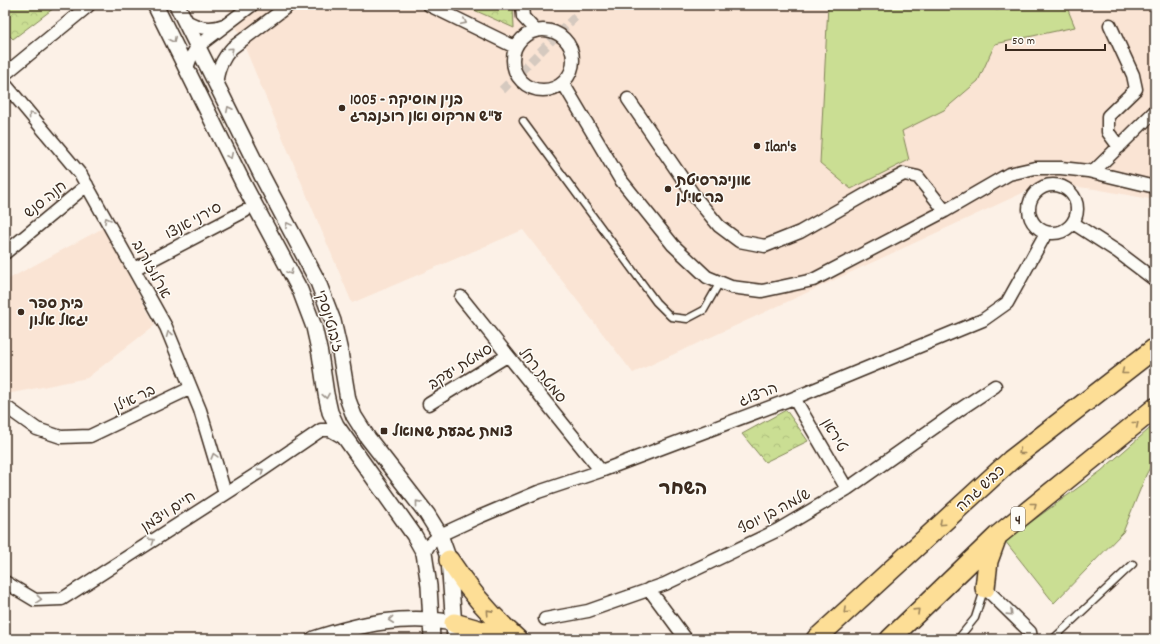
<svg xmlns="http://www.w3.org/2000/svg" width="1160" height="644" viewBox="0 0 1160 644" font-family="Dekko,'Playpen Sans Hebrew',sans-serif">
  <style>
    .built { fill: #fae4d4 }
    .grass { fill: #cade93; stroke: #828458 }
    .forest { fill: url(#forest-crowns); stroke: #828458 }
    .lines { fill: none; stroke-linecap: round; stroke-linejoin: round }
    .pedestrian-tunnel { stroke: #d5c9bf; stroke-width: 9; stroke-dasharray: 9 4.5; stroke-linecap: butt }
    .service-casing { stroke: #3b2a1e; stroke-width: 9 }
    .minor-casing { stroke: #3b2a1e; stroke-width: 15 }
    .tertiary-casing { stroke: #3b2a1e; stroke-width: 18 }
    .trunk-casing { stroke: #3b2a1e; stroke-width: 22 }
    .service { stroke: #fdfcf7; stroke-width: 6 }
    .minor { stroke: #fdfcf7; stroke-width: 12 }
    .tertiary { stroke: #fdfcf7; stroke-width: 15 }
    .trunk { stroke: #fdde96; stroke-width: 19 }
    .oneway { stroke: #9c938a }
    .oneway2 { stroke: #9c845a }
    .poi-dot { fill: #3b2a1e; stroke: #fdfcf7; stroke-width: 1.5 }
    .labels { text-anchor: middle; stroke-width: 3; stroke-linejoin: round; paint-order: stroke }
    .shield { fill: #fdfcf7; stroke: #75695f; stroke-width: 1 }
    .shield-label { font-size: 14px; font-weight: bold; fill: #3b2a1e }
    .poi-label { font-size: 15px; font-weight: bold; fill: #3b2a1e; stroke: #fdfcf7; text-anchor: start }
    .street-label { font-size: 15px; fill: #3b2a1e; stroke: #fdfcf7 }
    .district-label { font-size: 19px; font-weight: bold; fill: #3b2a1e; stroke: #fdfcf7 }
  </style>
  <defs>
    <pattern id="forest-crowns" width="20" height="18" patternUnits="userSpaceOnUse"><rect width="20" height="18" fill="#cade93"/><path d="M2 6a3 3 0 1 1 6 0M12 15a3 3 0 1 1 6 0" fill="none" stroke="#aebf7e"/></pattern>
  </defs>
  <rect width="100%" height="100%" fill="#fcf1e7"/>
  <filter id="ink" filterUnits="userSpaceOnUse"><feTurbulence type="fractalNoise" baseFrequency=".025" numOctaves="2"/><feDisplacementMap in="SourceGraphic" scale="8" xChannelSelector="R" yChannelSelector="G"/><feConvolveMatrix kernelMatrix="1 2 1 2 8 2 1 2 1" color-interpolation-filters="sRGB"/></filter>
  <g filter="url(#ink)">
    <path class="built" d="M227,5H1155V200L1095,189L1044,183L633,373L523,230L352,303Z
      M103,228L155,325L87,378L7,394L5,391V281Z"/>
    <path class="grass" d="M828,5H989L996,10L1041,5H1066L1075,27L995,44L978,81L944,110L902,131L909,160L851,189L820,163Z
      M1155,424V458L1146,475L1123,532L1054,603L1005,541L1101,471Z"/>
    <path class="forest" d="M5,5H58L13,39L5,31Z
      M463,5H513L514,28Z
      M786,410L808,441L765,462L742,434Z"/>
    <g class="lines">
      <path class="pedestrian-tunnel" d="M502,90L577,15"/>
      <g class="service-casing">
        <path id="service" d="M523,121L656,302L671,317L687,319L704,310L720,282
          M958,639L975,618L984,590
          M1053,639L1133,564"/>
      </g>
      <g class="minor-casing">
        <path id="minor" d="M429,5L515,47
          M522,5L523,17L535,30
          M183,19C196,28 209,31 224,25
          M1110,25L1133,75L1136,89L1108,116V132L1119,147
          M513 60a30 30 0 1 1 60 0a30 30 0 1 1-60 0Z
          M187,68L191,57L197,47L252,5
          M5,74L88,6
          M563,83L620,179L673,245L707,277L731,287L762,291L813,280L945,211L1009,174L1035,168H1061L1088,171L1155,187
          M5,84L81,175L166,327L200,410L225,493
          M216,84C218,69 222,59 232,48L289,5
          M628,99L695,197L719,226L739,241L765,246L800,232L877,188L904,174L918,177L945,211
          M1093,172L1155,111
          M1029 209a24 24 0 1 1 48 0a24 24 0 1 1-48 0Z
          M1073,223L1118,252L1155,280
          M5,253L87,185
          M134,269L245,211
          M461,297L601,471
          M794,398L847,489
          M429,404L507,356
          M5,408L9,409L37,429L61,437L90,436L191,388
          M424,553L429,545L440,535L479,517L538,492L601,471L794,398L983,320L1007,303L1046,233
          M5,582L35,600L62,599L261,471L321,430H330L344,438
          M985,588L1030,632L1031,639
          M649,589L686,639
          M545,619L588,611L665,584L778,530L847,489L959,410L995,386"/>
      </g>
      <g class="tertiary-casing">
        <path id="tertiary" d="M155,5L244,185L300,290L314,327L320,354L326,394L330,412L336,425L414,535L424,553L429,586L432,639
          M177,5L262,176L318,282L333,321L340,352L348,400L354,416L368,438L427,514L440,535L449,560L455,639
          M314,639C361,624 404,614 454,623"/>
      </g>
      <g class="trunk-casing">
        <path id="trunk" d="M449,560C468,589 491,616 517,639
          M985,588L988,561L996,539
          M454,623L482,631L503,639
          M816,639L1011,460L1155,348
          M890,639L997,536L1155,408"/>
      </g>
      <use href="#service" class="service"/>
      <use href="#minor" class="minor"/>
      <use href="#tertiary" class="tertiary"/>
      <use href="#trunk" class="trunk"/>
    </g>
    <defs><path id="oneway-chevron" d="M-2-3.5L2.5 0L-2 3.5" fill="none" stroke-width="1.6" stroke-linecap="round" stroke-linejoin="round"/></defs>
    <g class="oneway">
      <use href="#oneway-chevron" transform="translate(464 22) rotate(26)"/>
      <use href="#oneway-chevron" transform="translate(173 40) rotate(63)"/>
      <use href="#oneway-chevron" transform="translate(231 50) rotate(-43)"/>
      <use href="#oneway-chevron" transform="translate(229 109) rotate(-117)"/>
      <use href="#oneway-chevron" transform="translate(31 115) rotate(-130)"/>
      <use href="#oneway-chevron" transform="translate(230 156) rotate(64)"/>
      <use href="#oneway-chevron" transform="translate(107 220) rotate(-119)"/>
      <use href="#oneway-chevron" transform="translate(288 225) rotate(-118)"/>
      <use href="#oneway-chevron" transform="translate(290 272) rotate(62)"/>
      <use href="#oneway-chevron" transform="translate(169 334) rotate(-112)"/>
      <use href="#oneway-chevron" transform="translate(326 396) rotate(80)"/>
      <use href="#oneway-chevron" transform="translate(214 456) rotate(-106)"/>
      <use href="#oneway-chevron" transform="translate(261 471) rotate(-34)"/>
      <use href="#oneway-chevron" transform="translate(418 503) rotate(-129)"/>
      <use href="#oneway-chevron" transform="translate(152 541) rotate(-33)"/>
      <use href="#oneway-chevron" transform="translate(39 599) rotate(5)"/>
      <use href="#oneway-chevron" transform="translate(1010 613) rotate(44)"/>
      <use href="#oneway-chevron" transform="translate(391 620) rotate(174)"/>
    </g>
    <g class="oneway2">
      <use href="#oneway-chevron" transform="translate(1124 372) rotate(142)"/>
      <use href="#oneway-chevron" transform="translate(1136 424) rotate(-39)"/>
      <use href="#oneway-chevron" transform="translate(1021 452) rotate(142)"/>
      <use href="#oneway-chevron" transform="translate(1034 505) rotate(-39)"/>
      <use href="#oneway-chevron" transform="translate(942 523) rotate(137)"/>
      <use href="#oneway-chevron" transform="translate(846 611) rotate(137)"/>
      <use href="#oneway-chevron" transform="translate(917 611) rotate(-44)"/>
      <use href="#oneway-chevron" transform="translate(489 612) rotate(-132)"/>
    </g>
  </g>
  <g class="poi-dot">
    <circle cx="342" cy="108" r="4"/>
    <circle cx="757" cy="146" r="4"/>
    <circle cx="668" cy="189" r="4"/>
    <circle cx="21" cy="312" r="4"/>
    <rect x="380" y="427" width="8" height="8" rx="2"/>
  </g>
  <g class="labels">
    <rect class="shield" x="1011" y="507" width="14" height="24" rx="3"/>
    <g class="shield-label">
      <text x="1018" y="524">4</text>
    </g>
    <g class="poi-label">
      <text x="350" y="104">1005 - בנין מוסיקה<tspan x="350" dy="17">ע"ש מרקוס ואן רוזנברג</tspan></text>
      <text x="765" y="151">Ilan's</text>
      <text x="676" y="185">אוניברסיטת<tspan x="676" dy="17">בר אילן</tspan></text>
      <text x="29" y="308">בית ספר<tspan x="29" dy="17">יגאל אלון</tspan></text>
      <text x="392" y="436">צומת גבעת שמואל</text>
    </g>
    <g class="street-label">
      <text transform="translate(45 199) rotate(-39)" y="5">חנה סנש</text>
      <text transform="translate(193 220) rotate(-28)" y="5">סירני אנצו</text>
      <text transform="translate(152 269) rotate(61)" y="5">ארלוזורוב</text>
      <text transform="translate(330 321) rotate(73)" y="5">ז'בוטינסקי</text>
      <text transform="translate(460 366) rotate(-32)" y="5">סמטת יעקב</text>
      <text transform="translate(543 375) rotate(51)" y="5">סמטת רחל</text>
      <text transform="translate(758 394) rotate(-21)" y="5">הרצוג</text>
      <text transform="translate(134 398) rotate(-25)" y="5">בר אילן</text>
      <text transform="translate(835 435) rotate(60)" y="5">טיראן</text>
      <text transform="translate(980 488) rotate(-43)" y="5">כביש גהה</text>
      <text transform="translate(168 511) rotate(-33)" y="5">חיים ויצמן</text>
      <text transform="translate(774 511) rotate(-28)" y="5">שלמה בן יוסף</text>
    </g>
    <g class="district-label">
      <text x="683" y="494">השחר</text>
    </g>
  </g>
  <rect width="1160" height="644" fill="none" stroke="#fdfcf7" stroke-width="20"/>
  <rect x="10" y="10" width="1140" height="624" fill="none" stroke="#3b2a1e" stroke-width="1.5" filter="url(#ink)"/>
  <path d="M1006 44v6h99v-6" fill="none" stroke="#3b2a1e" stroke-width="2"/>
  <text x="1012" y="44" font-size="12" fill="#3b2a1e" stroke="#fdfcf7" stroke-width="3" paint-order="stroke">50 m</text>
</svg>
